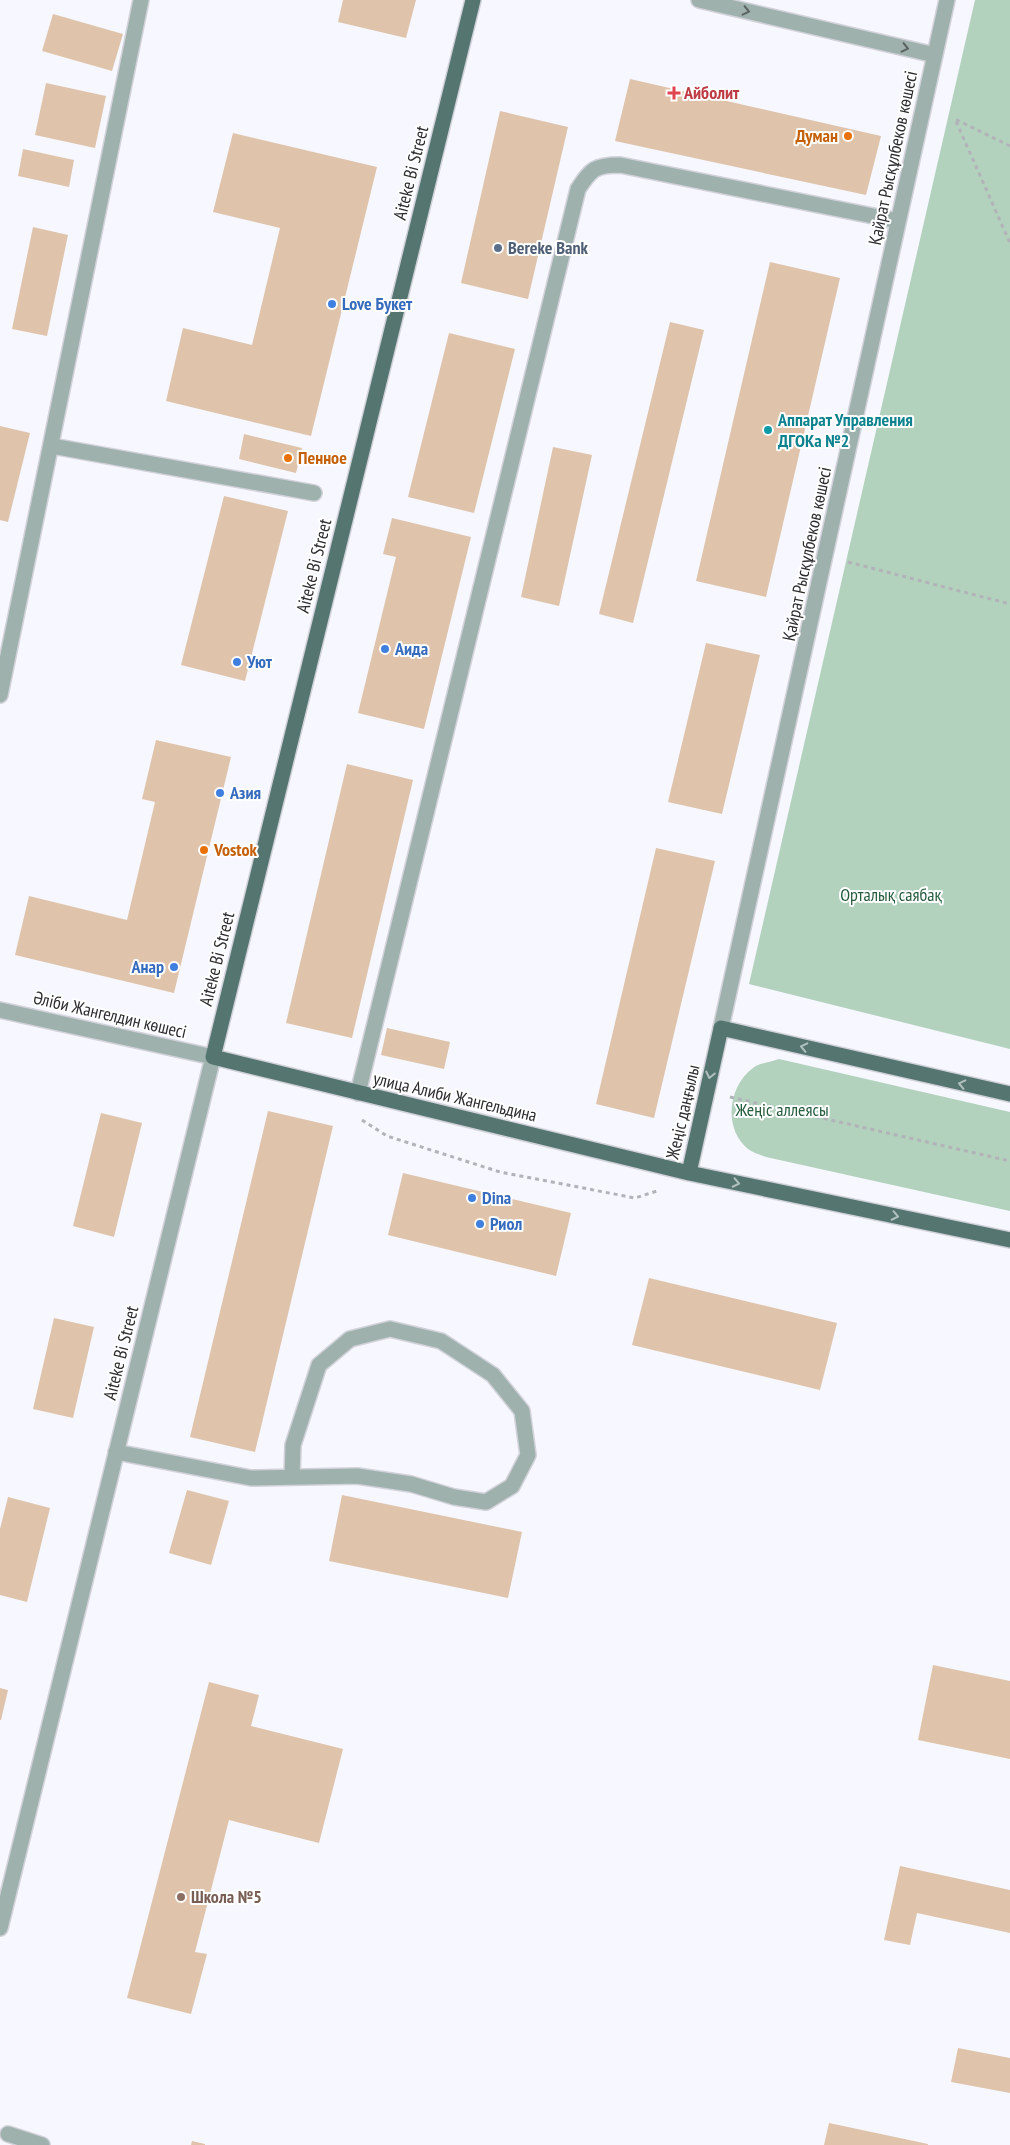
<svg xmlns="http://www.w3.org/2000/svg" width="1010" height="2145" viewBox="0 0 1010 2145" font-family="'PT Sans Narrow',sans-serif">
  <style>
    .green { fill: #b3d2bd }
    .building { fill: #dfc4ab }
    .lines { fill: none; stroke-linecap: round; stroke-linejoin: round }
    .minor-casing { stroke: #d2d2da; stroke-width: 18 }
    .major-casing { stroke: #d2d2da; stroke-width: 18 }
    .path { stroke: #b2b2b9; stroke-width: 3; stroke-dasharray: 4 4; stroke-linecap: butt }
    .minor { stroke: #9fb1ad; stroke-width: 15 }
    .major { stroke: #557670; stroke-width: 15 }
    .oneway { stroke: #5a6161 }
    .oneway2 { stroke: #b2c1bf }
    .health-dot { fill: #e0444e; stroke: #fff; stroke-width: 2 }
    .food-dot { fill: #e8710a; stroke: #fff; stroke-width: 2 }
    .service-dot { fill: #5c6f8a; stroke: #fff; stroke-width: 2 }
    .shop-dot { fill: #3f7fe0; stroke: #fff; stroke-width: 2 }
    .culture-dot { fill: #0f9aa8; stroke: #fff; stroke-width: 2 }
    .education-dot { fill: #8d6e63; stroke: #fff; stroke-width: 2 }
    .labels { text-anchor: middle; stroke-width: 4; stroke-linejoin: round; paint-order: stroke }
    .health-label { font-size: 18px; font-weight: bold; fill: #be3a42; stroke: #fff; text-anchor: start }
    .food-label { font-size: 18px; font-weight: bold; fill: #c56008; stroke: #fff; text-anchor: start }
    .street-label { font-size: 18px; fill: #2c2c2f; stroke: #fff }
    .service-label { font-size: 18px; font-weight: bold; fill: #4e5e75; stroke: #fff; text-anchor: start }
    .shop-label { font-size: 18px; font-weight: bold; fill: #366cbe; stroke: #fff; text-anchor: start }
    .culture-label { font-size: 18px; font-weight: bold; fill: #0d838f; stroke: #fff; text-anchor: start }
    .park-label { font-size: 18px; fill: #265b3c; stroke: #fff }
    .education-label { font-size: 18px; font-weight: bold; fill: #785e54; stroke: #fff; text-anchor: start }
  </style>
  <rect width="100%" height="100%" fill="#f6f7ff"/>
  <path class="green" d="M975,0H1010V1049L749,984Z
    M779,1059L1010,1112V1211L766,1157C761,1155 753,1153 748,1149C723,1129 728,1086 753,1068C759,1063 771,1062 779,1059Z"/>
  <path class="building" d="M343,0H416L406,38L338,22Z
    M53,14L123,34L112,71L42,51Z
    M630,79L881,136L866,195L615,141Z
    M46,83L106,96L95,148L35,135Z
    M500,111L568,127L528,299L461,283Z
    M233,133L377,167L311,436L166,401L183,328L252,345L280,228L213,212Z
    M23,149L74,160L69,187L18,176Z
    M33,227L68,235L47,336L12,329Z
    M770,262L840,278L766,597L696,581Z
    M670,322L704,330L633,623L599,614Z
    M449,333L515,349L474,513L408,497Z
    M0,426L30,433L8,522L0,520Z
    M244,434L302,448L296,473L239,459Z
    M553,447L592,455L559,606L521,597Z
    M224,496L288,511L245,681L181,665Z
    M392,518L471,537L424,729L358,713L396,557L383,554Z
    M706,643L760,655L722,814L668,802Z
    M156,740L231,757L174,993L15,955L29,896L127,920L155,802L142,799Z
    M347,764L413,780L352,1038L286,1023Z
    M656,848L715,861L654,1118L596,1104Z
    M387,1028L450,1042L444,1069L381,1055Z
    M268,1111L333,1126L255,1452L190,1437Z
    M101,1113L142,1123L114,1237L73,1226Z
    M403,1173L571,1213L556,1276L388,1235Z
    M649,1278L837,1323L820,1390L632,1345Z
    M54,1318L94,1327L73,1418L33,1409Z
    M187,1490L229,1501L211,1565L169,1553Z
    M342,1495L522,1532L508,1598L329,1561Z
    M8,1497L50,1508L27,1602L0,1595V1529Z
    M933,1665L1010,1681V1759L918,1740Z
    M209,1682L259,1695L251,1726L343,1749L319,1843L229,1820L195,1952L207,1954L191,2014L127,1998Z
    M0,1688L8,1690L1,1720H0Z
    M900,1866L1010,1890V1933L917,1913L910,1945L884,1940Z
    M958,2048L1010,2058V2093L951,2082Z
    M829,2123L928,2144V2145H824Z
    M192,2141L205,2144V2145H191Z"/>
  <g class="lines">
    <g class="minor-casing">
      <path id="minor" d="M699,0L935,55
        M52,446L314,493
        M0,695L141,0
        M0,1010L213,1057L0,1928
        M721,1028L947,0
        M358,1093L578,189C591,169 595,165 620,165L898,221
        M116,1452L251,1478L357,1476L411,1484L454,1497L486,1502L512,1486L528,1455L522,1411L493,1375L441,1341L390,1329L350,1339L319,1365L293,1445L292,1477
        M8,2134L42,2145"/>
    </g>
    <g class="major-casing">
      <path id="major" d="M473,0L213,1057L689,1173L1010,1240
        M689,1173L721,1028L1010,1094"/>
    </g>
    <path class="path" d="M1010,146L955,119L1010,243
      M848,562L1010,604
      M730,1097L1010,1161
      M362,1120L387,1136L500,1172L635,1198L657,1191"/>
    <use href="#minor" class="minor"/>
    <use href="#major" class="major"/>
  </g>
  <defs><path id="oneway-chevron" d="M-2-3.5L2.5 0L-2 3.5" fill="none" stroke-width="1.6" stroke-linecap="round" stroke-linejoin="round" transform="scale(1.25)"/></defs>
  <g class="oneway">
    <use href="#oneway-chevron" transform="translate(746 11) rotate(13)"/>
    <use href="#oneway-chevron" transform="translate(905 48) rotate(13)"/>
  </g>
  <g class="oneway2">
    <use href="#oneway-chevron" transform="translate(804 1047) rotate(-167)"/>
    <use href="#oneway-chevron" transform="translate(710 1075) rotate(103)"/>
    <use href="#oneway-chevron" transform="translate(962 1084) rotate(-167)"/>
    <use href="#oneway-chevron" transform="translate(736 1183) rotate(12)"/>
    <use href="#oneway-chevron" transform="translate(895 1216) rotate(12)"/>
  </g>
  <path class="health-dot" d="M671.5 85.5h5v5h5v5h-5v5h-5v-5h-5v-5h5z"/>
  <g class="food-dot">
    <circle cx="848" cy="136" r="5"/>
    <circle cx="288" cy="458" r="5"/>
    <circle cx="204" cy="850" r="5"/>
  </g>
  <circle class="service-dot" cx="498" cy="248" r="5"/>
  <g class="shop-dot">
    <circle cx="332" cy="304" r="5"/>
    <circle cx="385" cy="649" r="5"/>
    <circle cx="237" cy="662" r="5"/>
    <circle cx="220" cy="793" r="5"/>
    <circle cx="174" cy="967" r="5"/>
    <circle cx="472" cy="1198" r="5"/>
    <circle cx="480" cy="1224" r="5"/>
  </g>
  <circle class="culture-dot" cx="768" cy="430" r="5"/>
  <circle class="education-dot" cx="181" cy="1897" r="5"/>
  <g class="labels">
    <g class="health-label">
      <text x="684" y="99">Айболит</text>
    </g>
    <g class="food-label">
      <text x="838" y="142" text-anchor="end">Думан</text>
      <text x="298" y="464">Пенное</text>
      <text x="214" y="856">Vostok</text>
    </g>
    <g class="street-label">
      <text transform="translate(893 158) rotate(-78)" y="6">Қайрат Рысқұлбеков көшесі</text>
      <text transform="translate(411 173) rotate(-76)" y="6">Aiteke Bi Street</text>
      <text transform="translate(807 554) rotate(-78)" y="6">Қайрат Рысқұлбеков көшесі</text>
      <text transform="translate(314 566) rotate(-76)" y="6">Aiteke Bi Street</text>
      <text transform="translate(217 959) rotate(-76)" y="6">Aiteke Bi Street</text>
      <text transform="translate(110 1015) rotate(13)" y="6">Әліби Жангелдин көшесі</text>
      <text transform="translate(455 1097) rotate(13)" y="6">улица Алиби Жангельдина</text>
      <text transform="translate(683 1112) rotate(-77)" y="6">Жеңіс даңғылы</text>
      <text transform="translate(121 1353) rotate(-76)" y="6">Aiteke Bi Street</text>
    </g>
    <g class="service-label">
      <text x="508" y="254">Bereke Bank</text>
    </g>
    <g class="shop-label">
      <text x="342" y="310">Love Букет</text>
      <text x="395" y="655">Аида</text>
      <text x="247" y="668">Уют</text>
      <text x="230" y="799">Азия</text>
      <text x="164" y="973" text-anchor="end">Анар</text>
      <text x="482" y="1204">Dina</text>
      <text x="490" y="1230">Риол</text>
    </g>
    <g class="culture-label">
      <text x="778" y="426">Аппарат Управления<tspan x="778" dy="21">ДГОКа №2</tspan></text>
    </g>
    <g class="park-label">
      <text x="891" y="901">Орталық саябақ</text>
      <text x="782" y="1116">Жеңіс аллеясы</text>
    </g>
    <g class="education-label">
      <text x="191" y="1903">Школа №5</text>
    </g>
  </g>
</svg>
